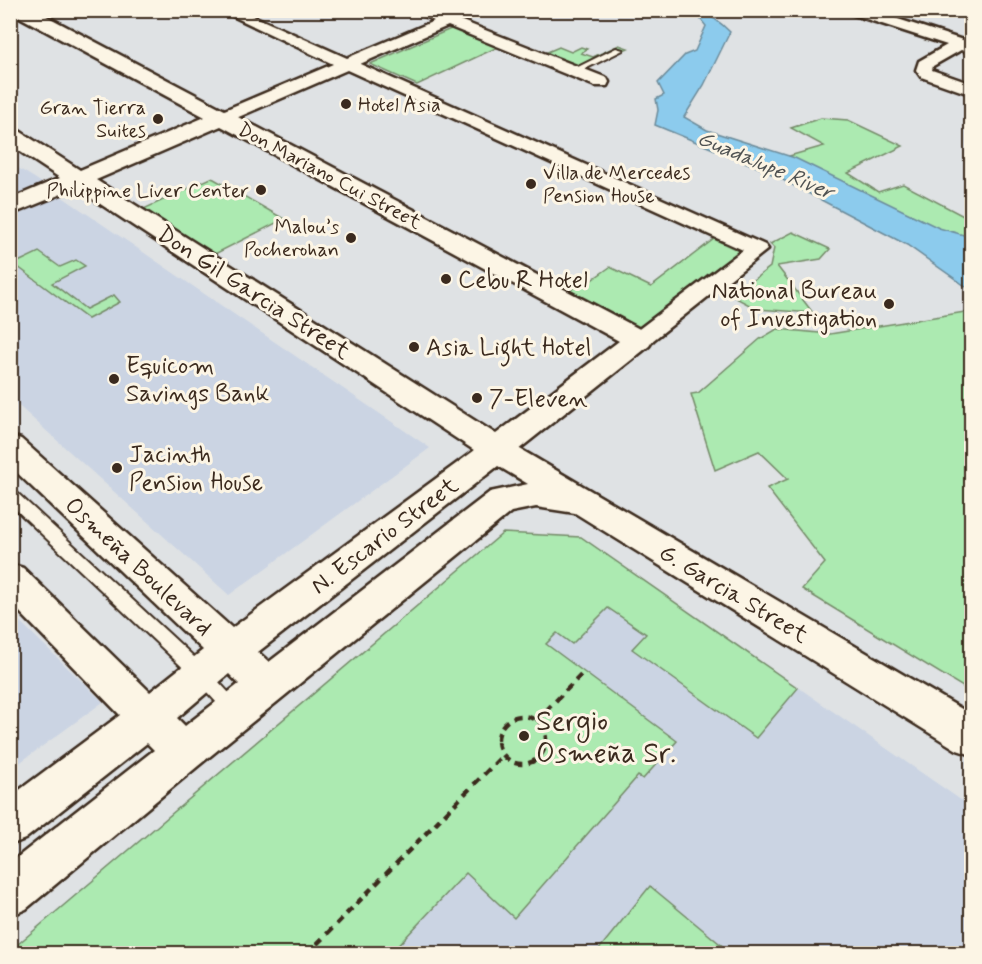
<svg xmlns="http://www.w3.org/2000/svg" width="982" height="964" viewBox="0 0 982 964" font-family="Mynerve,sans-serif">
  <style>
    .built { fill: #cbd4e3 }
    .green { fill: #aceab1; stroke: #748a68; stroke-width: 1.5 }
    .water { fill: #8ccbed; stroke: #6c8b9a; stroke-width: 1.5 }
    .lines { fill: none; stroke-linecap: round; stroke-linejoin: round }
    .service-casing { stroke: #3b2a1e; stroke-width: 4 }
    .minor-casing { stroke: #3b2a1e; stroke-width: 5 }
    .tertiary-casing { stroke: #3b2a1e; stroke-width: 5 }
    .secondary-casing { stroke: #3b2a1e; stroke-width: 5 }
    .path { stroke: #3b2a1e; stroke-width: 4.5; stroke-dasharray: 8 6; stroke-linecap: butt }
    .service { fill: #fcf5e5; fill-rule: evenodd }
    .minor { fill: #fcf5e5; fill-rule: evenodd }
    .tertiary { fill: #fcf5e5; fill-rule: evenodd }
    .secondary { fill: #fcf5e5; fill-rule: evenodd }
    .poi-dot { fill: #3b2a1e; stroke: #fcf5e5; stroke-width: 2 }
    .labels { text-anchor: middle; stroke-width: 6; stroke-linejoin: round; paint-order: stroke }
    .far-poi-label { font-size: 20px; fill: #3b2a1e; stroke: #fcf5e5; text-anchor: end }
    .far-street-label { font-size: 20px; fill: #3b2a1e; stroke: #fcf5e5 }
    .far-water-label { font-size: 22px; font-style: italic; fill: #4f5252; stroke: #fcf5e5 }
    .poi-label { font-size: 24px; fill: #3b2a1e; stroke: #fcf5e5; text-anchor: start }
    .street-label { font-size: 24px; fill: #3b2a1e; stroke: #fcf5e5 }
    .near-poi-label { font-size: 28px; fill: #3b2a1e; stroke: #fcf5e5; text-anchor: start }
  </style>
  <rect width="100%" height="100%" fill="#dfe2e4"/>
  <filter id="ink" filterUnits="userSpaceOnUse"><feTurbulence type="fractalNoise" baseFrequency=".0167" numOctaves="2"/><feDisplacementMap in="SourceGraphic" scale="12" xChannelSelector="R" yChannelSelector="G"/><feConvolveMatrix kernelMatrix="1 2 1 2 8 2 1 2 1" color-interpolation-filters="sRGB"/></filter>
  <g filter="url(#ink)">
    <path class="built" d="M10,163L36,179L430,448L229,595L11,399Z
      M503,533L581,537L971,807V953L11,954L10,950Z
      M10,612L103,702L11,769H10Z"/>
    <path class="green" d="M453,28L498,47L417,85L370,64Z
      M619,45L628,48L584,68L545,53L559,47L571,52L581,47L587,49L581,53L593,57Z
      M821,118L848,120L903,146L848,173L878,192L903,184L971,220V287L789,156L824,146L791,128Z
      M211,178L214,179L284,219L207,258L137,212Z
      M793,232L830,249L821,259L777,266L813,313L757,309L732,296L770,267L774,248L770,244Z
      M714,239L748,255L637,331L562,293L590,281L610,267L651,287Z
      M39,252L60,267L76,260L85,266L52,283L86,309L114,295L120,302L88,319L14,264Z
      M971,311H972L971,692L802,589L825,563L767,488L788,479L759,451L715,470L691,394L698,393L760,339L777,329L830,334Z
      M503,533L581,537L798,688L756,738L632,649L646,634L608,608L572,644L557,633L546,644L677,741L643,779L638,776L514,918L466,873L391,953H11V950Z
      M650,886L731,953H596Z"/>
    <path class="water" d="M665,11C695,10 708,9 730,32L704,85L684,117L707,130L795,158L939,228L971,237V290L907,245L762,169L655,125L658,110L656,99L664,95L658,83L685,55L695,51L706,26L698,16Z"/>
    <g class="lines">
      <g class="service-casing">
        <path id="service" d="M616,48L623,50L577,73L570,71Z
          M10,490L15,491L207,669L240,705L242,710L240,715L234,717L228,715L195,679L10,504Z"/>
      </g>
      <g class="minor-casing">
        <path id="minor" d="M220,10H240L347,58L434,21L413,10H434L607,78L609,82L607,86H595L448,26L360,64L765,245L768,249L647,345L639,347L631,345L627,340L631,335L743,250L347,70L227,122H215L212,118L215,114L333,64Z
          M846,10H870L972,43V53L961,50L933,66L932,70L972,84V95L921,77L916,70L919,61L947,45L848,13Z"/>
      </g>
      <g class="tertiary-casing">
        <path id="tertiary" d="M11,10H35L649,334L653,340L649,346L508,458L497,461L486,458L76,188L10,215V199L60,178L10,145V129L18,130L80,170L205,117L14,14ZM221,126L619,341L496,434L96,180Z"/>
      </g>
      <g class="secondary-casing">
        <path id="secondary" d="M10,436L21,439L232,628L486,442L497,439L508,442L972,715V755L957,750L575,513L536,507L511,512L198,766L26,909L10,916V863L154,750L147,743L25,839L10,845V797L120,715L10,602V564L23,568L150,692L203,650L10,466ZM498,466L528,484L490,492L269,662L258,652ZM229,674L239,684L185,726L177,718Z"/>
      </g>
      <path class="path" d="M498 740a24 24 0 1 1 48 0a24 24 0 1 1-48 0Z
        M536,721L584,672
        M307,954L503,755"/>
      <use href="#service" class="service"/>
      <use href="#minor" class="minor"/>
      <use href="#tertiary" class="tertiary"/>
      <use href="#secondary" class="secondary"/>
    </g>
  </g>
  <g class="poi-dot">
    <circle cx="346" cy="104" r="6"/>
    <circle cx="158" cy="119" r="6"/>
    <circle cx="531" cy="184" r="6"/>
    <circle cx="261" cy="190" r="6"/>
    <circle cx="351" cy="238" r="6"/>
    <circle cx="446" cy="279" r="6"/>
    <circle cx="889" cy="304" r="6"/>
    <circle cx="414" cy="347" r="6"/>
    <circle cx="114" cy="379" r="6"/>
    <circle cx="477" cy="398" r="6"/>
    <circle cx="117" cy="468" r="6"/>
    <circle cx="524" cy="736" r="6"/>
  </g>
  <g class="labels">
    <g class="far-poi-label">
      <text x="358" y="111" text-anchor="start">Hotel Asia</text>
      <text x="146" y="114">Gran Tierra<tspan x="146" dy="23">Suites</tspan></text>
      <text x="543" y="179" text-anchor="start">Villa de Mercedes<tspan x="543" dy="23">Pension House</tspan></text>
      <text x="249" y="197">Philippine Liver Center</text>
      <text x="339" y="233">Malou’s<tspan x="339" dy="23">Pocherohan</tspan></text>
    </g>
    <g class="far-street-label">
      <text transform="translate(330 175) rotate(28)" y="7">Don Mariano Cui Street</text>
    </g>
    <g class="far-water-label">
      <text transform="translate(766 164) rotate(23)" y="8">Guadalupe River</text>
    </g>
    <g class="poi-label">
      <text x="458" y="287">Cebu R Hotel</text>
      <text x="877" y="298" text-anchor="end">National Bureau<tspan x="877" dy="28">of Investigation</tspan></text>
      <text x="426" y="355">Asia Light Hotel</text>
      <text x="126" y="373">Equicom<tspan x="126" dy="28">Savings Bank</tspan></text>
      <text x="489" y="406">7-Eleven</text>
      <text x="129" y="462">Jacinth<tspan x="129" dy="28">Pension House</tspan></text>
    </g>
    <g class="street-label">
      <text transform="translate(254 292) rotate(33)" y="8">Don Gil Garcia Street</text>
      <text transform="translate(384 535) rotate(-37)" y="8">N. Escario Street</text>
      <text transform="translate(139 566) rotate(43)" y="8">Osmeña Boulevard</text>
      <text transform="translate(734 593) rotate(31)" y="8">G. Garcia Street</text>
    </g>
    <g class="near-poi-label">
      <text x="536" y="730">Sergio<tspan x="536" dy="32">Osmeña Sr.</tspan></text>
    </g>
  </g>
  <rect width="982" height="964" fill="none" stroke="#fcf5e5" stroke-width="36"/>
  <rect x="18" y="18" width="946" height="928" fill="none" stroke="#3b2a1e" stroke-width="2" filter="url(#ink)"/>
</svg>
